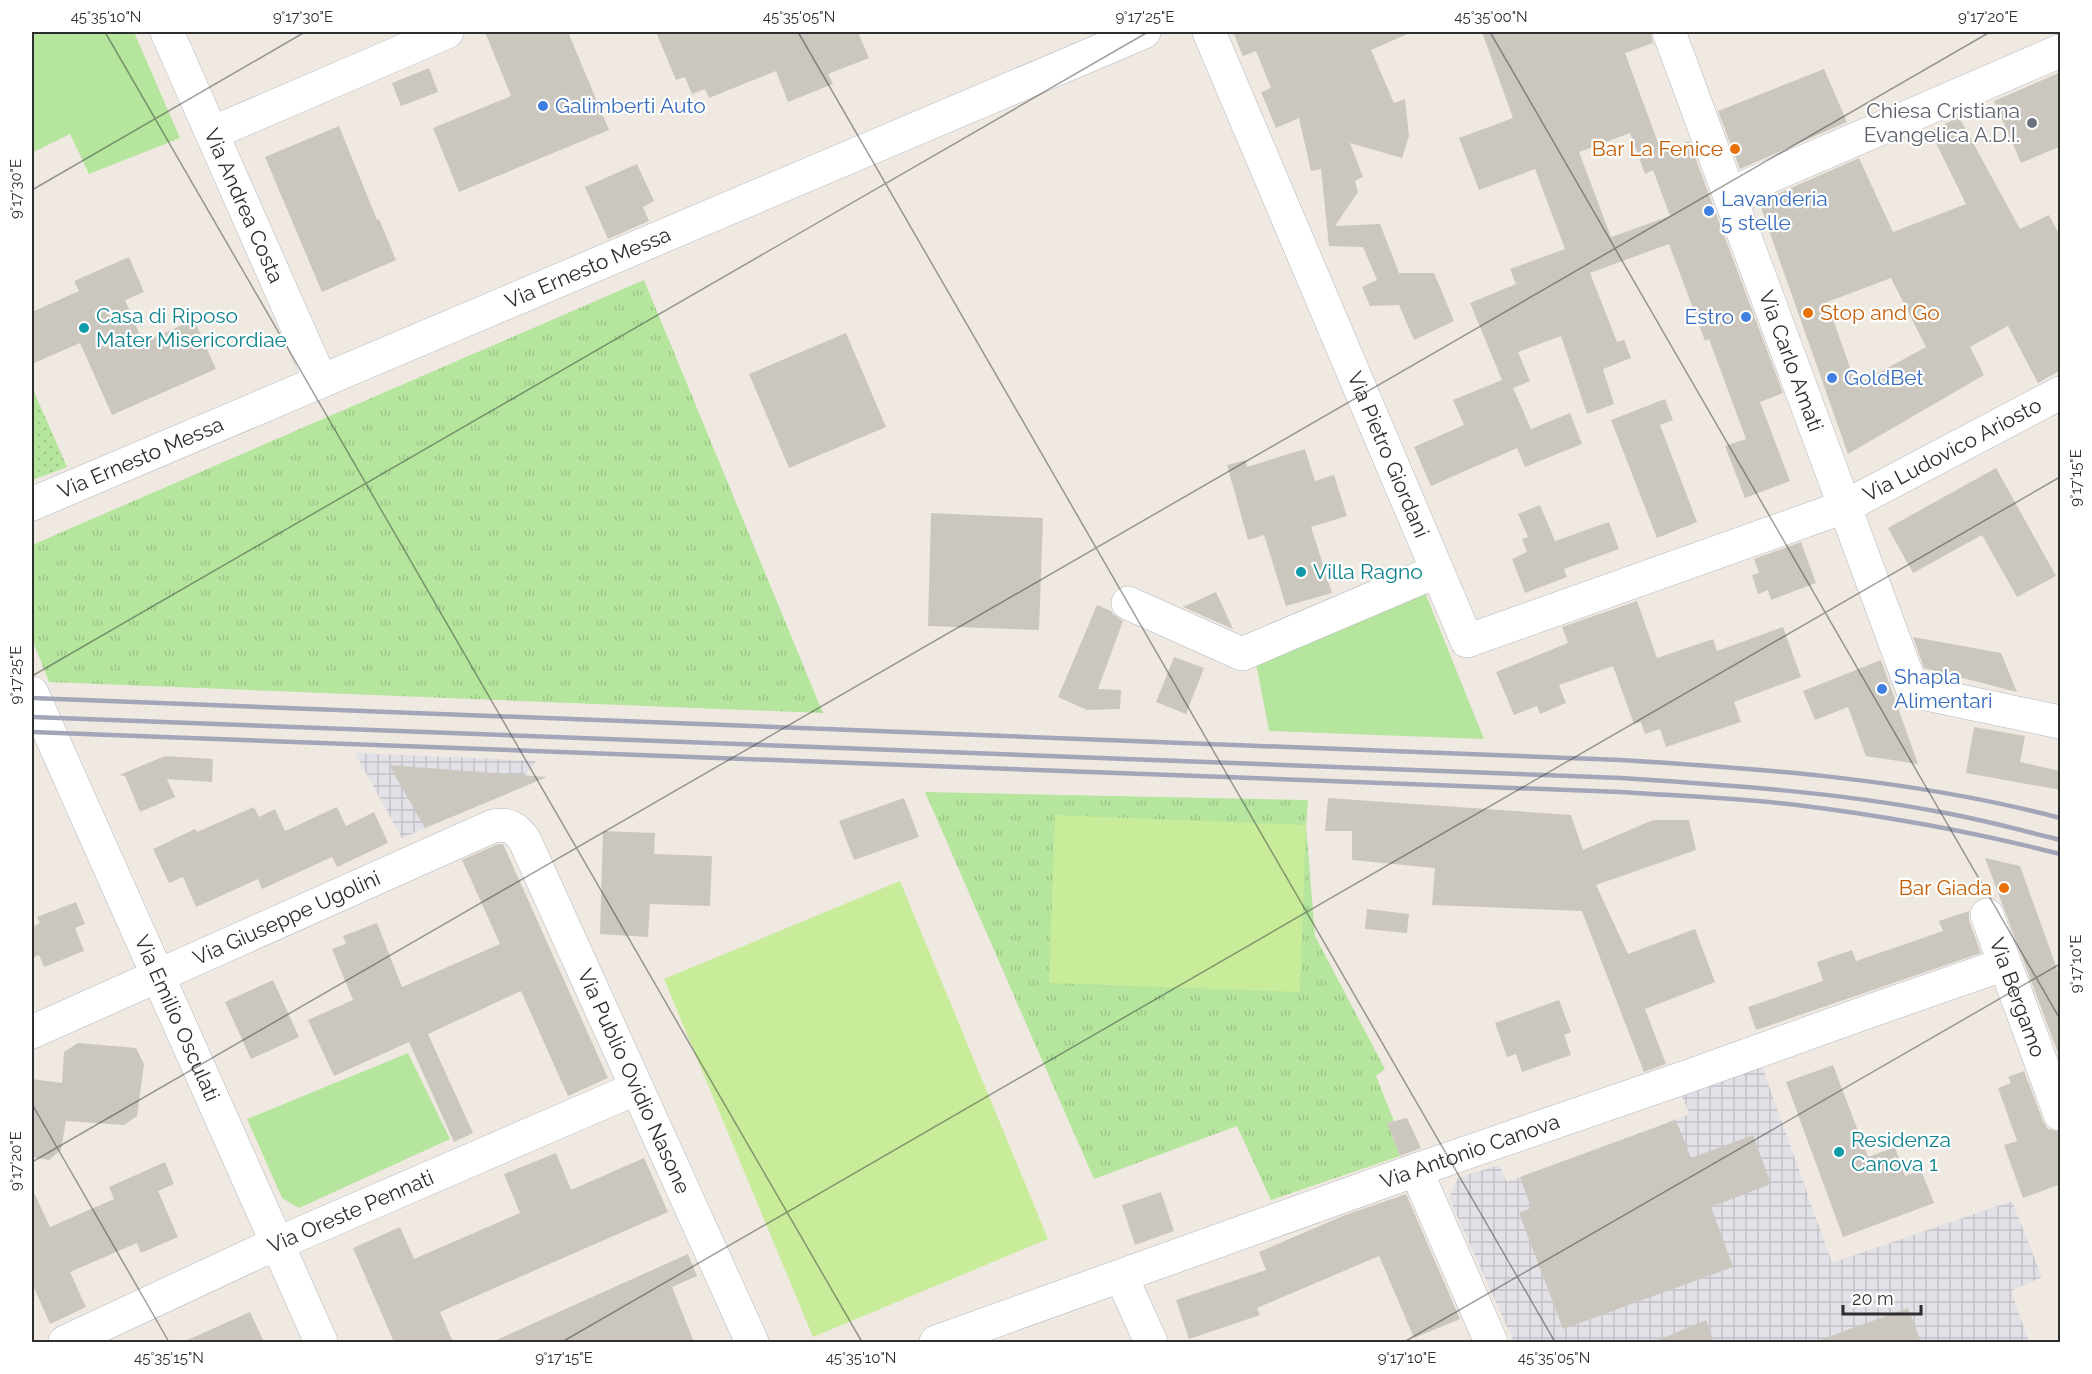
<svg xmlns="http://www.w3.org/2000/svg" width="2092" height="1374" viewBox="0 0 2092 1374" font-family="Raleway,sans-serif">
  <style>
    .industrial { fill: url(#industrial-grid) }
    .grass { fill: #b6e59e }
    .park { fill: url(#park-tufts) }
    .garden { fill: url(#garden-dots) }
    .pitch { fill: #c9ec9a }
    .building { fill: #cbc7bf; fill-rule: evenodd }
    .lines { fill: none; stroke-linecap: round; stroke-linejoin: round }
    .minor-casing { stroke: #b4b7c1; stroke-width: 34 }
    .minor { stroke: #fff; stroke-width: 33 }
    .rail { stroke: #a3a6b8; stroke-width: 4.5 }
    .ticks { fill: none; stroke: #2e2e2e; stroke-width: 1.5; stroke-opacity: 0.45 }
    .shop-dot { fill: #3f7fe0; stroke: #fff; stroke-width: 2 }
    .worship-dot { fill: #6b7280; stroke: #fff; stroke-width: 2 }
    .food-dot { fill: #e8710a; stroke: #fff; stroke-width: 2 }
    .culture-dot { fill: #0f9aa8; stroke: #fff; stroke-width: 2 }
    .labels { text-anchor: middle; stroke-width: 4.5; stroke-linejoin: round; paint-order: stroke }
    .shop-label { font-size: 21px; fill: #366cbe; stroke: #fff; text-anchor: start }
    .worship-label { font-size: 21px; fill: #5b616d; stroke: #fff; text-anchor: end }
    .food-label { font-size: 21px; fill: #c56008; stroke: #fff; text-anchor: end }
    .street-label { font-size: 21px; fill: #2e2e2e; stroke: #fff }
    .culture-label { font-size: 21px; fill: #0d838f; stroke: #fff; text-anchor: start }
    .neatline { fill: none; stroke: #2e2e2e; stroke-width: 2 }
    .ticks-label { font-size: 15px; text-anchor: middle; fill: #2e2e2e }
  </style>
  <defs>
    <pattern id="industrial-grid" width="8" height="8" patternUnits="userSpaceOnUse" patternTransform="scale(1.5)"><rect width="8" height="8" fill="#e3e1e8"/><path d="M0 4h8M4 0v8" fill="none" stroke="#c3c1c7"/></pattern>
    <pattern id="park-tufts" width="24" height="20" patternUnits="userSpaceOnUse" patternTransform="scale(1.5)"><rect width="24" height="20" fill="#b6e59e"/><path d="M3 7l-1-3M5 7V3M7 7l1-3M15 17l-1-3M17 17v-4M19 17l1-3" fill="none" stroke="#9dc588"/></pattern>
    <pattern id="garden-dots" width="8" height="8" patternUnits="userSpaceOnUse" patternTransform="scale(1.5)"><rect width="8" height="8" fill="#b6e59e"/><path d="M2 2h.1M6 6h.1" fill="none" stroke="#9dc588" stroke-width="1.8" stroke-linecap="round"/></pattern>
  </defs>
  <rect width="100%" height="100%" fill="#efe9e1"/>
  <path class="industrial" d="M355,753L536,761L524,776L528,785L402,838Z
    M1762,1066L1832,1263L2012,1201L2042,1277L2011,1291L2029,1342H1514L1449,1198L1458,1178L1499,1165L1507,1182L1690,1114L1680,1093Z"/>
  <path class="grass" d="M32,32H134L180,138L89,174L70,134L32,153Z
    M1424,590L1484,739L1269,731L1255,658Z
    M408,1053L450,1139L299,1208L282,1198L247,1119Z"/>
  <path class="park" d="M644,280L823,713L49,682L32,639V545Z
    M925,792L1308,800L1306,825L1315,936L1385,1069L1376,1076L1394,1121L1387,1123L1400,1156L1271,1200L1237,1126L1094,1179Z"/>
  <path class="garden" d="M32,387L67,467L32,480Z"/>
  <path class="pitch" d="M1055,815L1306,825L1300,992L1049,983Z
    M900,881L1048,1239L813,1337L664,979Z"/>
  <path class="building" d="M485,32H568L609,130L459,192L433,128L511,96Z
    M656,32H858L869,58L828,74L833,84L788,102L776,71L709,98L705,89L692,94L685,77L676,80Z
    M1233,32H1412L1371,50L1394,103L1405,99L1409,136L1402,158L1350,143L1363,177L1355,181L1358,192L1335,226L1380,224L1399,273H1434L1454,321L1414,340L1399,305L1370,306L1362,287L1377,280L1363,247L1329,246L1321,169L1311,171L1299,118L1276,128L1261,92L1271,88L1256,51L1243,56Z
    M1482,32H1651L1653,43L1625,53L1661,151L1689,141L1783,393L1760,402L1790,481L1745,498L1725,446L1746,439L1709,339L1705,341L1669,244L1590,273L1617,342L1624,340L1631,358L1603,369L1614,404L1587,414L1561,336L1518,352L1530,381L1513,388L1531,429L1570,413L1582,444L1525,467L1517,448L1431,486L1414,447L1464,425L1453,400L1502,380L1470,303L1516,284L1510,269L1565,249L1535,169L1479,190L1459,138L1513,118ZM1630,133L1645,174L1653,170L1670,216L1611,237L1579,152Z
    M429,68L438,92L401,106L392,83Z
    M1824,69L1847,122L1740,169L1718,111Z
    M2061,72V146L2021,163L1994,101Z
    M1959,117L2020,229L2049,215L2061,238V370L2038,383L2008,326L1970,347L1984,375L1848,454L1759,202L1859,158L1893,232L1966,204L1930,131ZM1891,278L1926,347L1856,385L1827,302Z
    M339,126L377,220L379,219L396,260L322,292L265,157Z
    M637,164L654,201L643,207L649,221L608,239L585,187Z
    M129,257L144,292L125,300L143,342L194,320L216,369L112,415L80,343L32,364V312L79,291L74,281Z
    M846,333L886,427L789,468L749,374Z
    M1665,399L1673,420L1660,425L1697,522L1657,538L1611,420Z
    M1305,449L1315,481L1334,475L1347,516L1311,527L1332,593L1286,606L1264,535L1248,540L1227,465L1246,460L1247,467Z
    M1996,468L2056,576L2017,597L1982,535L1913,573L1888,528Z
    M1540,505L1555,541L1609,522L1619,549L1564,569L1567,577L1525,593L1512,559L1527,552L1522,539L1528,537L1518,514Z
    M931,513L1043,518L1039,630L928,626Z
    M1801,542L1816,583L1771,600L1768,590L1758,594L1752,575L1759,573L1754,559Z
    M1216,592L1233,629L1183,607Z
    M1637,601L1657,658L1713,639L1717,651L1783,627L1801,677L1734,702L1741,722L1666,747L1660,729L1645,734L1641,722L1634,724L1613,666L1559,685L1566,703L1540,714L1537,706L1514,715L1496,672L1568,643L1562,627Z
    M1097,605L1111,611L1113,614L1123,621L1098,689L1121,690L1120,709L1087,710L1058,697Z
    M1913,637L2001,653L2017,692L1924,668Z
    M1174,657L1204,668L1186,714L1156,702Z
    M1881,660L1918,764L1866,756L1848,707L1815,720L1803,691Z
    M1974,727L2025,736L2020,762L2061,771V790L1966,773Z
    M165,756L213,759L212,782L167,779L175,797L140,812L125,776L119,775Z
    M389,765L547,777L425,828Z
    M904,798L919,837L854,860L839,821Z
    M1328,798L1571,815L1583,850L1653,820H1689L1696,850L1596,885L1628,954L1695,929L1715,982L1645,1009L1666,1064L1644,1072L1582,911L1432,905L1435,868L1352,860V831H1325Z
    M254,807L259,817L275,809L285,831L337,807L346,826L374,812L388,843L337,867L332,857L262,889L258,879L196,907L183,877L169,883L153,849L195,829L197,832Z
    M603,831L655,833L654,854L712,856L710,906L650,904L648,937L600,934Z
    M498,844H503L608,1078L568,1096L521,991L428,1034L473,1133L454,1142L409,1042L334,1076L308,1020L353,1000L332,949L346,944L343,936L377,923L402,987L500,944L462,860Z
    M1985,858L2020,866L2061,980V1061Z
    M76,902L85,924L75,928L84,951L44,967L39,955L32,958V927L40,923L37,917Z
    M1367,909L1409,914L1407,933L1365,929Z
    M1969,911V921L1981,953L1756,1030L1748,1007L1823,981L1817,962L1852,950L1856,961L1943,931L1939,921Z
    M273,980L299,1037L251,1059L225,1002Z
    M1559,1000L1571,1032L1564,1035L1571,1055L1522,1072L1516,1054L1507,1057L1495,1023Z
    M78,1043L136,1048L144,1064L137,1116L124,1125L66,1121L61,1150L49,1160L32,1157V1079L62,1083L64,1052Z
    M1833,1065L1868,1157L1895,1147L1905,1176L1921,1170L1934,1203L1843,1237L1786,1082Z
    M2024,1071L2043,1121L2048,1129L2061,1132V1184L2023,1198L2004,1145L2017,1141L1998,1088L2011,1083L2008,1077Z
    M1407,1118L1421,1148L1400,1156L1387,1123Z
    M1676,1120L1691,1158L1753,1135L1771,1184L1711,1207L1733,1267L1563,1329L1519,1213L1531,1208L1520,1177Z
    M556,1153L571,1190L644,1158L668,1212L440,1312L453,1342H394L353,1248L400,1227L414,1259L520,1213L504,1174Z
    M165,1162L174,1184L158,1191L178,1237L141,1253L137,1243L70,1272L86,1307L50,1324L32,1283V1188L50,1227L114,1199L109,1187Z
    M1161,1192L1174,1231L1135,1245L1122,1205Z
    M1406,1194L1460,1319L1414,1338L1379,1256L1257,1308L1260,1315L1189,1339L1176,1300L1266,1270L1259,1252L1345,1215Z
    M688,1254L697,1276L672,1287L694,1342H492Z
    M1908,1308L1921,1342H1820V1340Z
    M250,1312L264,1342H183Z
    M1706,1320L1714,1342H1653Z"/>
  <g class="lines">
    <g class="minor-casing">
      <g id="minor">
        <path id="s1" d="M167,32L321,381"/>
        <path id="s2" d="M1209,32L1467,641L1844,507L2060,393"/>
        <path id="s3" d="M1669,32L1913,691L2060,722"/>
        <path d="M212,133L447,32"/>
        <path d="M1729,194L2060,51"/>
        <path id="s4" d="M32,504L1144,32"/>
        <path d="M1128,603L1242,654L1437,571"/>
        <path id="s5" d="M32,693L321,1342"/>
        <path id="s6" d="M1987,915L2060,1114"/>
        <path id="s7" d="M32,1032L493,826C509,823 516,828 525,841L752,1342"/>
        <path d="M1416,1170L1491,1342"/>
        <path d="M1121,1276L1151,1342"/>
        <path id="s8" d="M65,1342L260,1251L637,1088"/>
        <path id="s9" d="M936,1342L1416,1170L1686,1077L1867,1012L2005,964"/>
      </g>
    </g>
    <use href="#minor" class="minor"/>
    <path class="rail" d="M32,698L1620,760C1768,769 1917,780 2060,818
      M32,717L1621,778C1728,785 1835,792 1940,812C1980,819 2021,830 2060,840
      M32,732L1620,792C1679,796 1738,798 1797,805C1886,816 1974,832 2060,854"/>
  </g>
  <path class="ticks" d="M105,32L862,1342M798,32L1555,1342M1490,32L2060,1019M32,190L305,32M32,676L1148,32M32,1104L169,1342M32,1162L1990,32M562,1342L2060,477M1404,1342L2060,964"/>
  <g class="shop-dot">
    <circle cx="543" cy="106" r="6"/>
    <circle cx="1709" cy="211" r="6"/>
    <circle cx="1746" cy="317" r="6"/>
    <circle cx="1832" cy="378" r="6"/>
    <circle cx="1882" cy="689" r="6"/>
  </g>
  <circle class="worship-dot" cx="2032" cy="123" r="6"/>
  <g class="food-dot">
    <circle cx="1735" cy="149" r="6"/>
    <circle cx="1808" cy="313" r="6"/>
    <circle cx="2004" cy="888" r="6"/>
  </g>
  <g class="culture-dot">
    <circle cx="84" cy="328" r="6"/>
    <circle cx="1301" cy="572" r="6"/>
    <circle cx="1839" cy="1152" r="6"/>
  </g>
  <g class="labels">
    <g class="shop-label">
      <text x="555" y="113">Galimberti Auto</text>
      <text x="1721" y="206">Lavanderia<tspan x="1721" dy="24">5 stelle</tspan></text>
      <text x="1734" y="324" text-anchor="end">Estro</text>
      <text x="1844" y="385">GoldBet</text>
      <text x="1894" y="684">Shapla<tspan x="1894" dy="24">Alimentari</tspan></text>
    </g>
    <g class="worship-label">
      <text x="2020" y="118">Chiesa Cristiana<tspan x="2020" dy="24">Evangelica A.D.I.</tspan></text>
    </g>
    <g class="food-label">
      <text x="1723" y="156">Bar La Fenice</text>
      <text x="1820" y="320" text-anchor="start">Stop and Go</text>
      <text x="1992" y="895">Bar Giada</text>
    </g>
    <g class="street-label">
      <text dy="7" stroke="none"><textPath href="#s1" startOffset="190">Via Andrea Costa</textPath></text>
      <text dy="7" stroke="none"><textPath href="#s4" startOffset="604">Via Ernesto Messa</textPath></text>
      <text dy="7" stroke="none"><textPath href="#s3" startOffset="351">Via Carlo Amati</textPath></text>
      <text dy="7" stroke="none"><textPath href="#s2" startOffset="1184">Via Ludovico Ariosto</textPath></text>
      <text dy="7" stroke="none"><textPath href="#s2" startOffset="459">Via Pietro Giordani</textPath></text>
      <text dy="7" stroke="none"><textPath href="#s4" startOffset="118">Via Ernesto Messa</textPath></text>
      <text dy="7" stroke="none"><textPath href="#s7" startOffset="279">Via Giuseppe Ugolini</textPath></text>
      <text dy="7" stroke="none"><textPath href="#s6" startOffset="88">Via Bergamo</textPath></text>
      <text dy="7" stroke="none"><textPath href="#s5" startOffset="356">Via Emilio Osculati</textPath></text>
      <text dy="7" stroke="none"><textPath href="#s7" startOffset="807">Via Publio Ovidio Nasone</textPath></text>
      <text dy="7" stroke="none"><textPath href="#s9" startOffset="567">Via Antonio Canova</textPath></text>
      <text dy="7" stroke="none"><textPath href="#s8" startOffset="314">Via Oreste Pennati</textPath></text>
    </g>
    <g class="culture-label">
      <text x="96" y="323">Casa di Riposo<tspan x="96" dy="24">Mater Misericordiae</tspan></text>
      <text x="1313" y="579">Villa Ragno</text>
      <text x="1851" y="1147">Residenza<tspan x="1851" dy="24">Canova 1</tspan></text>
    </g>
  </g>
  <rect width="2092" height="1374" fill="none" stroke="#ffffff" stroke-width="66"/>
  <path d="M1843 1305v9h78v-9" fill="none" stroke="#2e2e2e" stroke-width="3"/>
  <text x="1852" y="1305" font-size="18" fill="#2e2e2e" stroke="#ffffff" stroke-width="4.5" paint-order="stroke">20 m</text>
  <rect x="33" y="33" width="2026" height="1308" class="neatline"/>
  <g class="ticks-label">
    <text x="106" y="22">45°35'10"N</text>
    <text x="303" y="22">9°17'30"E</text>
    <text x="799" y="22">45°35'05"N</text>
    <text x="1145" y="22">9°17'25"E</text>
    <text x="1491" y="22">45°35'00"N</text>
    <text x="1988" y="22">9°17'20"E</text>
    <text transform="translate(16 189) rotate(-90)" y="5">9°17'30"E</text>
    <text transform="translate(2076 478) rotate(-90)" y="5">9°17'15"E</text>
    <text transform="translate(16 675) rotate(-90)" y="5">9°17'25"E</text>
    <text transform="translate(2076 964) rotate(-90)" y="5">9°17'10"E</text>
    <text transform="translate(16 1161) rotate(-90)" y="5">9°17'20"E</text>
    <text x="169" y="1363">45°35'15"N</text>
    <text x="564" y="1363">9°17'15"E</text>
    <text x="861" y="1363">45°35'10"N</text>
    <text x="1407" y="1363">9°17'10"E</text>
    <text x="1554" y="1363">45°35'05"N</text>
  </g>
</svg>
